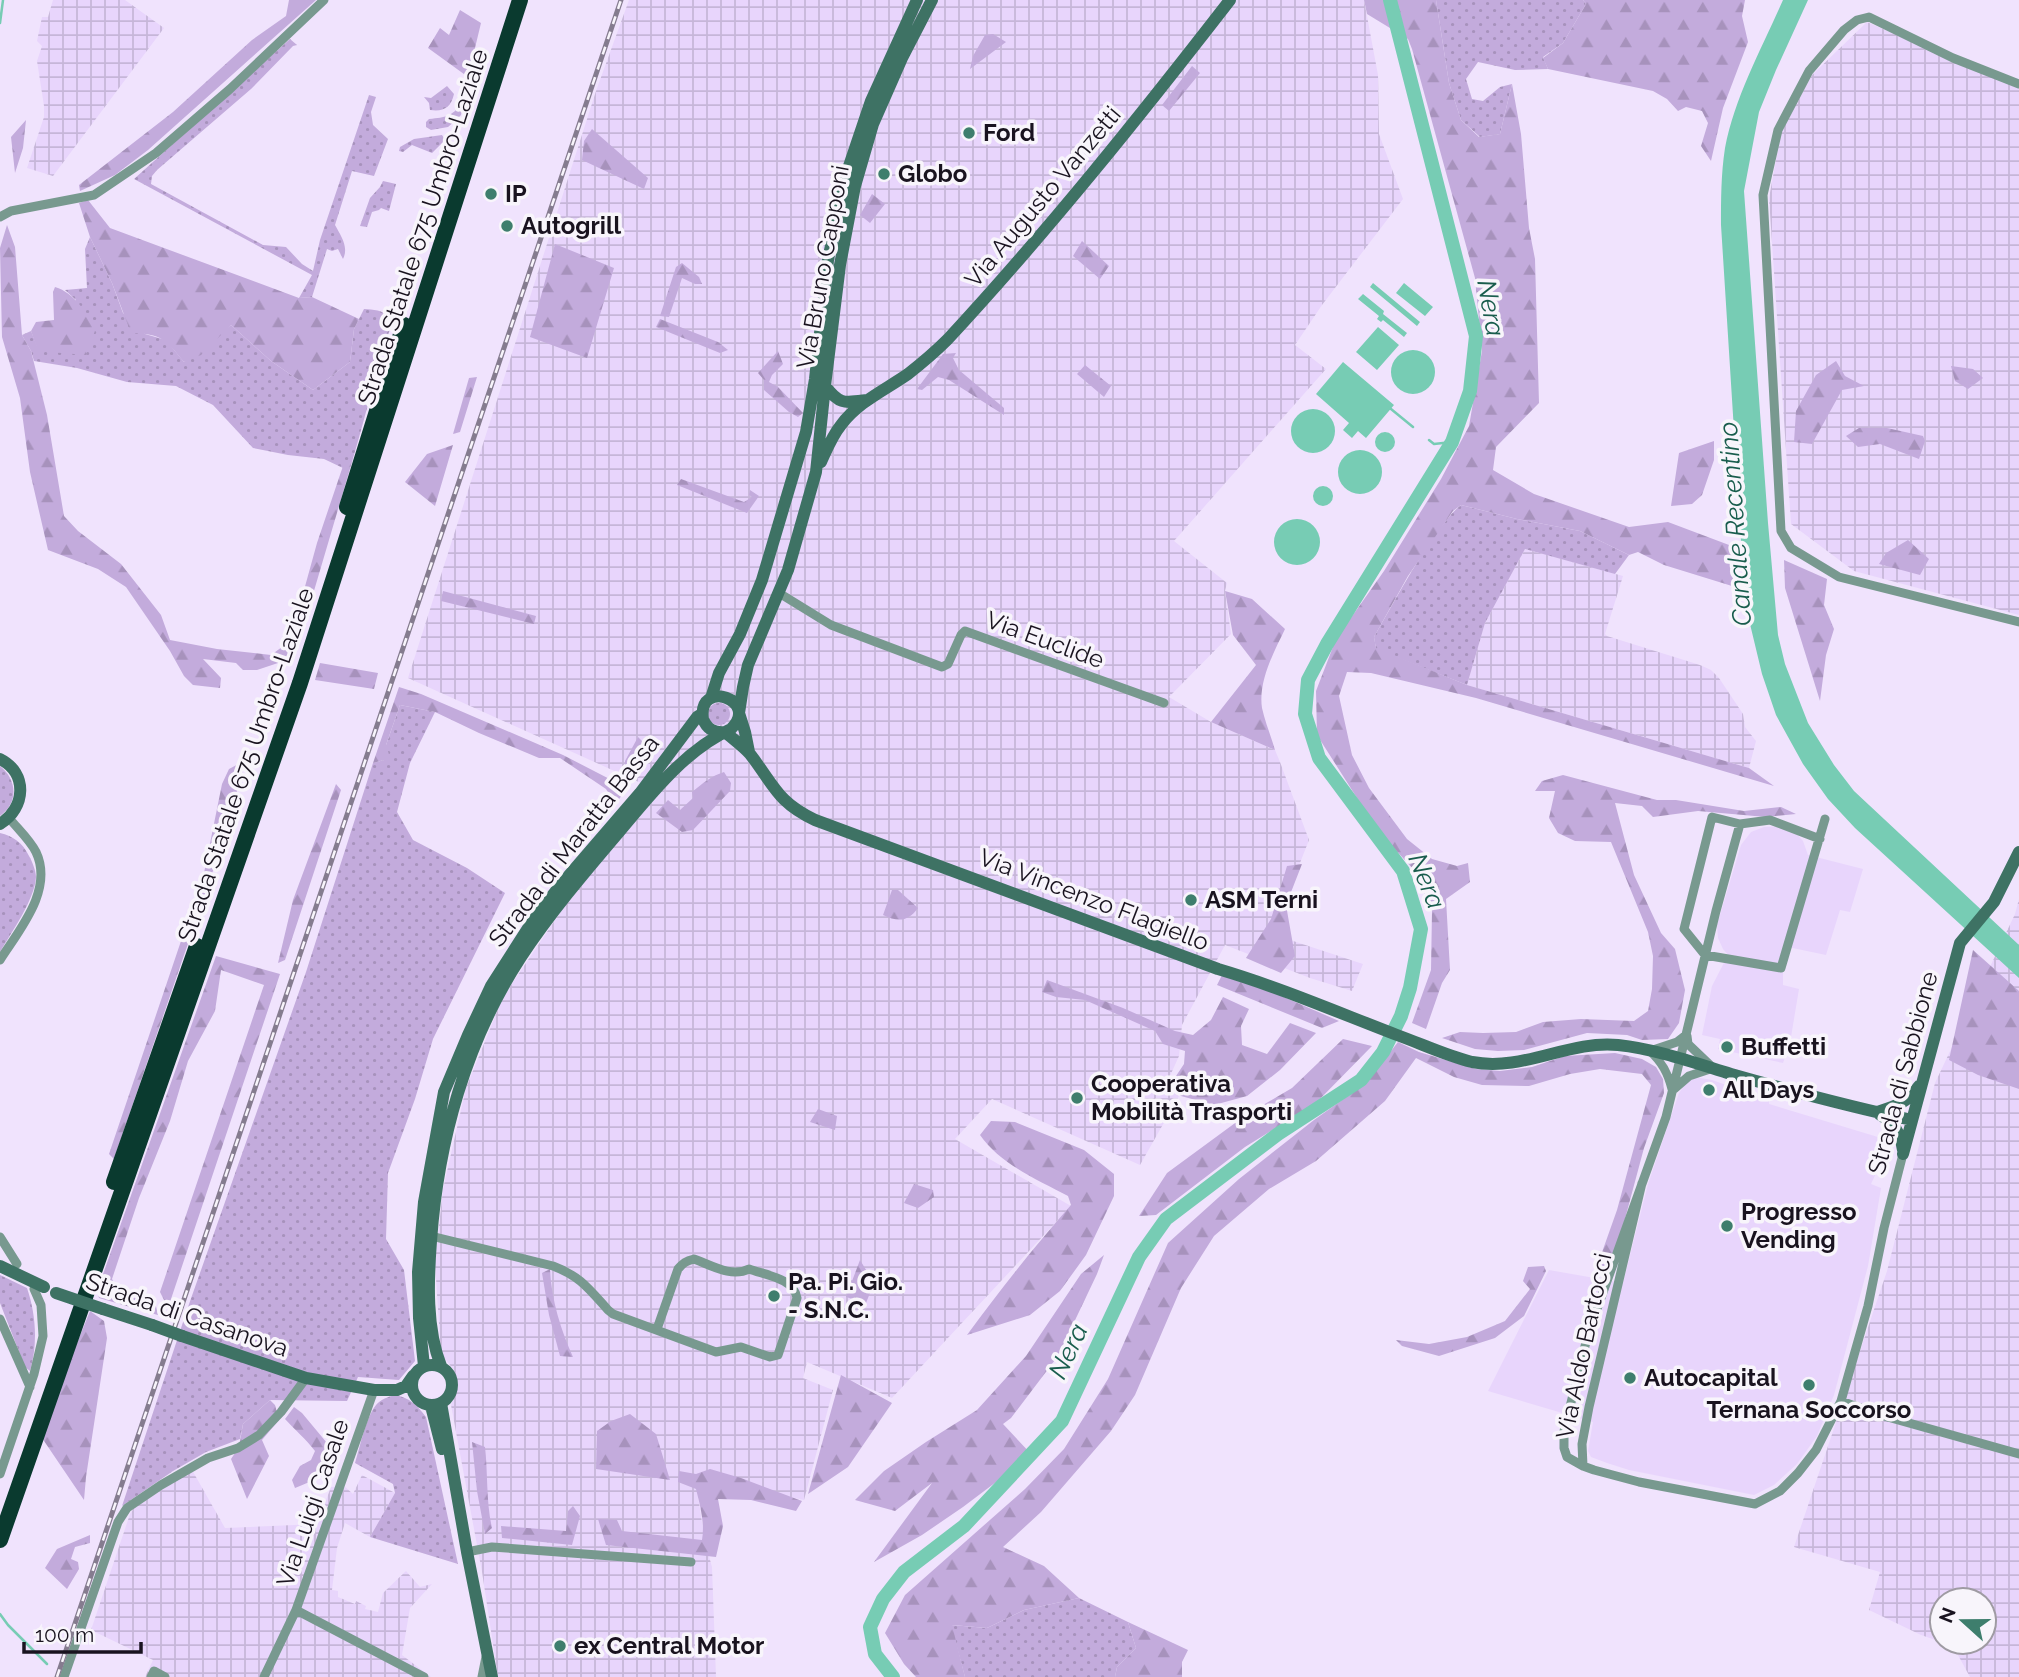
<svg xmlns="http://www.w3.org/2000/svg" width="2019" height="1677" viewBox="0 0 2019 1677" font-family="Raleway,sans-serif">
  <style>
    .built { fill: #e8d5fc }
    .industrial { fill: url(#industrial-grid); fill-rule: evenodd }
    .grass { fill: url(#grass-dots) }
    .forest { fill: url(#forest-firs) }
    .water { fill: #77ccb4 }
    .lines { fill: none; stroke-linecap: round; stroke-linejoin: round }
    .stream { stroke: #77ccb4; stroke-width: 2.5 }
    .river { stroke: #77ccb4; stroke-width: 14 }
    .street { stroke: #78998f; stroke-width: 9 }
    .secondary { stroke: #3e7264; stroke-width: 12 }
    .highway { stroke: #0a3a2f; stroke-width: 16 }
    .rail-casing { stroke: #857c8f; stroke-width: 5 }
    .rail { stroke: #f8f5fb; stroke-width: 2.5; stroke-dasharray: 8; stroke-linecap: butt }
    .secondary-bridge { stroke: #3e7264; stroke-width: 12 }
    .poi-dot { fill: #3e7e6d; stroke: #f8f5fb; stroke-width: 2.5 }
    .labels { text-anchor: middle; stroke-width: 7; stroke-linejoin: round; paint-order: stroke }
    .poi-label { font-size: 24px; font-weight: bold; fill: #19131f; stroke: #f8f5fb; text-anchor: start }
    .street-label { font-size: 24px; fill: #19131f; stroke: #f8f5fb }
    .water-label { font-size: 26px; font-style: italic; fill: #195d4d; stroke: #f8f5fb }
  </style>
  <defs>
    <pattern id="industrial-grid" width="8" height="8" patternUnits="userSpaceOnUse" patternTransform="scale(1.75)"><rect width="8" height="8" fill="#e8d5fc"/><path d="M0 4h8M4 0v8" fill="none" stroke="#c6b6d8"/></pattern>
    <pattern id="grass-dots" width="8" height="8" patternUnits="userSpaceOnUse" patternTransform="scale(1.75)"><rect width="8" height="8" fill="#c3abdc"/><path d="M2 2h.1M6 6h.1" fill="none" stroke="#a792bc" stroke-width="1.8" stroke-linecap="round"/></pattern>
    <pattern id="forest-firs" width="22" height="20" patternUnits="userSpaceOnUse" patternTransform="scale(1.75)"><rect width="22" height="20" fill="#c3abdc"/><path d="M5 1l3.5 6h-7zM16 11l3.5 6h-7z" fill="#a792bc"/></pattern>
  </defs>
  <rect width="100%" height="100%" fill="#f0e3fd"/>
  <path class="built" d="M1783,826L1794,831L1803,841L1808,855L1863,869L1850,912L1840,910L1826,955L1783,946V985L1799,989L1790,1043L1783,1063L1718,1049L1720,1039L1702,1035L1712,986L1728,955L1723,949L1718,938L1717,925L1741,845L1751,832L1764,827Z
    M1695,1077L1712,1080L1769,1100V1104L1891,1141L1871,1184L1881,1188L1868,1266L1834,1395L1817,1436L1797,1464L1774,1485L1754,1495L1629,1470L1607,1463L1591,1457L1588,1451L1593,1422L1488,1391L1549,1270L1623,1283L1648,1184L1679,1093L1686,1083Z"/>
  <path class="industrial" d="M53,0H125L164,28L53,176L27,168L44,117V106L37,61L42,46L37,41L42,17H48Z
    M629,0H1364L1378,75L1379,134L1403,199L1322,305L1295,345L1326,369L1174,541L1227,583L1225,591L1231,634L1169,697L1211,722L1275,750L1280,762L1309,840L1272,934L1363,964L1352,991L1310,978L1225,945L1182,1025L1179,1056L1165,1087L1179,1096L1140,1165L992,1099L955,1139L1071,1206L892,1398L807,1362L803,1378L833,1390L804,1500L695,1476L705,1542L712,1567L716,1677H498L482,1572L451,1405L458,1387L454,1370L441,1354L435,1263L443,1189L466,1088L503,997L576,889L661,792L408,678L596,91Z
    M1867,22L2019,88V615L1854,571L1791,524L1769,198L1781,133L1812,75Z
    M1525,549L1623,576L1605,634L1607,636L1700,665L1711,670L1719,678L1743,714L1745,727L1756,741L1749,768L1467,685L1485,623Z
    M2019,899V1677H1970L1953,1646L1921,1635L1869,1610L1880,1572L1794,1547L1887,1271L1935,1083L2015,914ZM1942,1600H1984V1642H1942Z
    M192,1470L225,1528L317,1524L331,1487L344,1486L353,1494L362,1475L395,1493L370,1537L345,1523L337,1548L332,1590L338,1591V1597L355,1604L356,1601L366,1606L365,1609L378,1612L383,1593L406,1571L420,1587L432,1584L410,1608L402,1655L431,1677H145L153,1660L91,1630L130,1514L134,1508Z"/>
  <path class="grass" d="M1436,0H1583L1586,4L1563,43L1543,57L1548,69L1515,70L1478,62L1466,79L1472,99L1483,101L1500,87L1512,84L1500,134L1480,137L1461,120L1449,83Z
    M290,39L297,45L293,46L251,89L157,170L152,176L151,184L263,245L286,247L302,264L313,271L320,240L369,95L376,97L371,112L373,125L388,139L374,176L352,171L335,225C341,236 349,247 343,259L338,249L332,251L327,249L312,297L299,298L312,275L134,179Z
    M447,86L454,94C451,108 443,112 430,110L429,103L424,97L431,98Z
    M463,103L461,115L455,121L448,127L431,130L426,127V122L429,119C447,117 450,117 463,103Z
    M442,135L445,140L432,153L412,145L403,152L399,151L400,147L414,139Z
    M383,181L396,184L389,211L381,208L379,210L372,212L367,227L360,226L370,198L380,187Z
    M90,237L112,283L123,313L145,334L166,340L184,362L231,325L271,361L313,390L350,362L354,329L364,309C373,310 383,309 389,318C395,327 384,340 382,349C373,387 363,424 352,462L343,468L324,459L288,455L253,448L213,405L176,386L127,382L77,368L34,361L31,351L22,335L31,331L39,351L76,300L65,290L87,288L85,249Z
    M1461,505L1517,519L1580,531L1629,555L1615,574L1525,549L1485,623L1467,685L1376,649L1374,637C1394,602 1413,566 1436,534C1444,523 1451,513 1461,505Z
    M708 714a11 11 0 1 1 22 0a11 11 0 1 1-22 0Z
    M400,705L435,712L410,763L397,812L413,840L467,868L505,893L433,1039L415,1099L388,1173L386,1239L404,1270L415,1361L399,1380L358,1377L347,1401L270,1400L243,1424L240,1439L206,1452L173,1471L122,1506L188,1307L306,972L373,763L384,760L386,745Z
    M0,766C17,780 19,802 0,816Z
    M0,833C13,836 23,843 29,856C32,861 36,871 36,877C35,899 11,933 0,952Z
    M0,1275L27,1288C36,1314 38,1344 30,1371L25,1367L0,1303Z
    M395,1395C410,1398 417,1405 426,1417L458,1564L370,1537L395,1493L393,1484L355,1463C360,1447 366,1417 376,1405C381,1399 388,1397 395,1395Z
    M1079,1598L1128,1622L1136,1648L1117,1667L1115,1677H965L951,1625L987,1628L1024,1610Z"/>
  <path class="forest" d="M289,0H316L148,150L115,175L80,191L79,185L173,112L252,40L286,16Z
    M1364,0H1436L1449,83L1461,120L1479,137L1500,134L1512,84L1521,134L1529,228L1535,259L1539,403L1496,447L1493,470L1534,494L1629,527L1668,522L1737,548L1732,586L1664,565L1638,552L1629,555L1580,531L1517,519L1461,505L1453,511L1408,576L1374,637L1376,648L1467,685L1749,768L1774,786L1476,698L1371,673L1347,672L1339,696L1352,755L1369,788L1407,839L1432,859L1457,866L1468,863L1470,882L1446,899L1450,970L1442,983L1426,1029L1412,1023L1431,970L1432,911L1415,871L1378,831L1317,735L1316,691L1336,639L1384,571L1441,479L1469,426L1482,351L1475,278L1412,49L1408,39L1367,14Z
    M1583,0H1745L1742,16L1748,42L1723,108L1711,161L1701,146L1708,123L1702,111L1686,107L1678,111L1667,99L1653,91L1548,69L1543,58L1563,43L1586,4Z
    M460,10L481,23L468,77L428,48L440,28L449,35Z
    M993,34L1006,42L970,69L973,56L985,35Z
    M1192,66L1200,73L1169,111L1162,105Z
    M26,120L23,148L15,173L11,137Z
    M592,129L648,178L644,189L582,160L584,141Z
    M872,194L885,204L870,223L860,215Z
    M88,200L110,228L299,298L312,297L359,319L354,329L350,362L313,390L271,361L231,325L201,355L184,362C165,339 162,334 131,333L112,283L90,237L79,203Z
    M7,225L15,247L22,335L31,351L47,415L64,516L78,531L121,564L161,615L170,640L217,649L271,655L282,647L284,632L301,601L317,543L343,466L352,462L311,601L289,655L281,662L257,670H243L236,663L203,659L221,678L220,688L193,685L184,676L170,651L126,587L98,569L48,550L30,472L20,398L2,337L0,248Z
    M1082,241L1109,266L1100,279L1073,256Z
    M555,244L614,268L587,358L530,337Z
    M682,263L699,277L702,284H695L682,278L669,317L660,316L676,267Z
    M55,287C75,293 85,312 96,328L86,355L38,351L31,331L36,322L54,320L53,292Z
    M660,319L718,342L728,350L720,353L656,327Z
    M778,351L783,364L772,375L769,382L778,387L803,413L798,417L789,412L764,390V380L758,373Z
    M956,353L953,358L959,370L1004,408V415L949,380L938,377L922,390L917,389L943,354Z
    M1836,361L1845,376L1864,386L1842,390L1812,444L1794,442L1796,411L1816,375Z
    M1085,365L1111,386L1104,397L1077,374Z
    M1951,366L1973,369L1983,378L1968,389L1955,381Z
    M477,377L460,432L453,434L469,378Z
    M1859,428H1887L1923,436L1925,441L1919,459L1880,444L1858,447L1846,436Z
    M1714,441V460L1702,495L1692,504L1671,506L1679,453Z
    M453,445L435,506L405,482L427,454Z
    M681,479L744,502L752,497L749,495L750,490L759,496L747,513L677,485Z
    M1908,540L1929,559L1920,575L1879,564L1886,553Z
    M1784,560L1827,579L1824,605L1834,629L1826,655L1820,701L1785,588Z
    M443,591L536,616L534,624L441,601Z
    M1225,591L1252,599L1285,629C1274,652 1258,681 1262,708C1265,722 1271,736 1275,750L1211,722L1256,665L1233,635Z
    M320,663L378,673L374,689L315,680Z
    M399,687L421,694L563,755L627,788L612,809L605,812L611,797L606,789L560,758H539L479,733L435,712L400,705L386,745L391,761L384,760L373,763Z
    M638,737L646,745L635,772L625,767V761Z
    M246,760L216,862L114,1159L109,1154L204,873L222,784L229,769Z
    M724,772L731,783L730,791L693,830L682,832L656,813L668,800L680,810L693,798L692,792C703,783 711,776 724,772Z
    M1563,775L1657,800H1676L1744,811L1781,807L1796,814L1766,817L1698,811L1653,817L1642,806L1615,803L1634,875L1661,933L1675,949L1685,990L1679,1023L1668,1039L1642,1040L1627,1035L1587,1033L1524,1050L1498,1051L1475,1049L1442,1038L1460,1032L1483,1033L1516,1032L1543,1022L1581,1019L1634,1021L1648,1011L1652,989L1653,956L1648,932L1611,842L1575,841L1558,833L1549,818L1555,791H1535L1542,781Z
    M336,784L341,790L285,960L278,963L293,900Z
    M1302,864L1286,905L1295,956L1281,973L1246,958L1271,919L1287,866Z
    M892,890H898L918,908C908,922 898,922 883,915Z
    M1973,950L2019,991V1089L1978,1075L1949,1060Z
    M216,956L280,974L168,1308L160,1292L264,985L221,970L215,1011L188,1061L170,1121L139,1198L112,1279L121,1295L155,1302L158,1315L99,1298L97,1291Z
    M1224,971L1339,1021L1322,1028L1217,985Z
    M1047,980L1123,1008L1175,1031L1193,1035L1211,1020L1223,997L1249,1009L1241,1026L1242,1045L1267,1054L1290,1023L1316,1033L1280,1070L1247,1096L1214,1105L1181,1096L1170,1085L1184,1064L1185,1051L1163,1044L1155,1031L1085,1000L1056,997L1042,992Z
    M1343,1039L1372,1046L1316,1103L1245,1147L1156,1215L1139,1216L1167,1173L1246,1115L1292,1088Z
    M1398,1042L1419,1052L1476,1069L1500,1071L1532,1067L1565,1056L1615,1053L1642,1059L1656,1067L1663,1079L1664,1093L1644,1148L1622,1230L1605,1276L1595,1272L1617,1210L1651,1085L1642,1074L1600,1069L1570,1074L1529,1086L1482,1085L1454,1077L1416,1058L1385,1101L1316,1161L1269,1189L1214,1236L1181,1288L1135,1395L1111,1431L1041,1512L1003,1547L1044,1566L1079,1598L1024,1610L987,1628L952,1625L965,1677H916L904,1664L885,1633L905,1595L1025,1489L1064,1449L1108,1379L1168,1243L1239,1179L1314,1120L1366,1083Z
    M818,1109L837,1116L835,1130L810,1122Z
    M991,1121L1015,1122L1084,1150L1114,1174V1196L1086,1255L1060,1291L1030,1315L967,1335C1000,1290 1034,1247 1071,1205L1068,1196C1038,1180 1000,1164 980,1135Z
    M914,1184L933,1190L934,1197L918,1208L904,1203Z
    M1104,1255L1097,1274L1058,1356L1011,1418L1003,1424L1032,1455L963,1507L922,1535L874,1562L932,1483L895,1511L855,1500L884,1471L926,1442L977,1410L1026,1356L1081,1274Z
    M860,1260L874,1283L866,1303L846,1297Z
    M1544,1266L1546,1271L1524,1316L1495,1338L1439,1356L1402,1346L1396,1340L1429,1344L1467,1337L1505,1321L1530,1289L1523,1281L1528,1267Z
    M550,1269C551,1298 561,1331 573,1357L560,1356L549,1315L542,1273Z
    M90,1311L104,1321L107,1338L86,1477L84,1500L42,1438L75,1348Z
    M841,1375L892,1403L848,1467L808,1494Z
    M270,1400L275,1405L279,1420L262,1440L269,1456L247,1499L231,1459L239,1447L243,1424Z
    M294,1407L302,1413L337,1455C328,1478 316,1479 295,1488L292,1480L300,1466L311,1460L315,1451C306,1439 295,1430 285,1419Z
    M630,1414L656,1434L670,1480L596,1469L597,1431L611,1421Z
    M472,1442L485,1447C488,1473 486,1502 492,1528L485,1534L477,1491Z
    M710,1469L741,1478L802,1501L796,1511L751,1500L718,1499L723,1526L716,1557L606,1545L598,1519L617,1520L622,1531L702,1540C705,1523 700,1505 696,1489L678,1482L679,1471L696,1474Z
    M573,1506L580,1516L572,1545L502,1538L501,1526L566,1531L568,1511Z
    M90,1535V1543L75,1547L71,1559L78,1562L79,1569L67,1589L45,1568L57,1549Z
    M1128,1622L1188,1650L1182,1662V1677H1115L1117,1667L1136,1648Z"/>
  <path class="water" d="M1783,0H1808L1776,70L1759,112L1744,191L1768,523L1778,635L1785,664L1808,723L1834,765L1854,791L2019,945V978L1855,828L1828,799L1803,764L1776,715L1762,674L1750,624L1743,573L1721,225C1721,199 1721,174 1725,148C1735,96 1762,48 1783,0Z
    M1373,283L1420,322L1417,326L1370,287Z
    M1404,283L1433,307L1425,316L1396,293Z
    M1363,294L1384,311L1383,314L1407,333L1404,337L1383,320L1381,322L1377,319L1379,316L1358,299Z
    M1378,327L1399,345L1377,370L1356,352Z
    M1391 372a22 22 0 1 1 44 0a22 22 0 1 1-44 0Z
    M1343,362L1394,405L1366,438L1358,431L1352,438L1343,430L1349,423L1316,394Z
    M1291 431a22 22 0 1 1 44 0a22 22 0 1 1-44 0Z
    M1375 442a10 10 0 1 1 20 0a10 10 0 1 1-20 0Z
    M1338 472a22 22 0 1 1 44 0a22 22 0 1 1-44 0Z
    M1313 496a10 10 0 1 1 20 0a10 10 0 1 1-20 0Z
    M1274 542a23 23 0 1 1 46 0a23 23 0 1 1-46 0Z"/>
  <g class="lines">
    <path class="stream" d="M0,23L3,0
      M1391,409L1413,427
      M1429,440L1434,444L1452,442
      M0,1614L8,1625L47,1664"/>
    <path class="river" d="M893,1677L875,1654L870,1627L883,1599L904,1572L964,1526L1062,1421L1139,1257L1166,1219L1278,1134L1361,1080L1383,1052L1401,1016L1410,988L1421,929L1403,871L1319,758L1305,714L1308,680L1327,644L1452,442L1470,391L1476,336L1390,0"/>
    <path class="street" d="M2019,84L1953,58L1869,17L1857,20L1844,30L1809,71L1778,130L1763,195L1781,531L1791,548L1839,577L2019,622
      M0,217L11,211L94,195L156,153L230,89L324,0
      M779,593L831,625L942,667L948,664L961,635L965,631L1164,703
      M1820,839L1770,820L1740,824L1712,817L1684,929L1705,955L1781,968L1825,819
      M0,960C19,930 54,890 36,852C30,840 18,829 9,818
      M1687,1036L1688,1044L1710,1065
      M1672,1089C1668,1073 1662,1062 1650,1051L1677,1042L1686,1035
      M1674,1089L1689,1076L1710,1069
      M1903,1154L1884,1228L1868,1306L1841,1401L1877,1414L2019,1454
      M1642,1183L1589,1407L1582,1444L1583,1466L1567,1457L1564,1448V1431L1588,1334L1666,1117L1716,911L1740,824
      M431,1236L553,1266C580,1276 589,1289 608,1310L613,1314L716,1352L741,1347L770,1357L778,1355L797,1298C794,1278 765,1275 749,1269C731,1278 711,1265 694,1259C686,1261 683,1263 678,1269L657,1329
      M0,1237L17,1264
      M0,1319L30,1387
      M374,1390L296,1610L424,1677
      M1583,1466L1594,1470L1639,1482L1755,1504L1780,1491L1798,1473L1816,1450L1841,1401
      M0,1474L34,1374L43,1336L41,1305L34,1289
      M467,1552L492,1547L691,1562
      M64,1677L118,1522L127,1508L161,1485L208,1458L238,1448L259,1435L281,1412L306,1378
      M151,1677L154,1671L165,1677
      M264,1677L296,1610
      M482,1677L486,1657"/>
    <path class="secondary" d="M825,386C840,405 844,403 867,400
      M821,462C827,449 832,436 841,425C858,402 885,390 908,374C922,363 936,351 948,339C1048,231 1140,116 1230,0
      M711,698L719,673L740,634L762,580L806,432L815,379L828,260L845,178L871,101L917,0
      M725,732C733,739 743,746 750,754C774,785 777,802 815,820L1218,969C1279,987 1337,1012 1397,1035C1422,1044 1447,1056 1472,1062C1523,1072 1568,1040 1618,1045C1656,1049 1695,1063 1731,1074C1791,1091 1851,1107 1912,1120
      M749,752L745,732L739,713L743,687L748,665L788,570L816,472L825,386L840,265L855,186L873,124L902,58L932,0
      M0,759C28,773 26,808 0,824
      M1877,1112C1896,1106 1907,1103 1919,1086
      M1879,1114C1895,1124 1900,1132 1903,1150
      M1903,1154L1960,943L1994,902L2019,852
      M103,1309L152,1325
      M182,1336L306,1378L374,1390H397L406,1386L413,1376
      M412 1385a20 20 0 1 1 40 0a20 20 0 1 1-40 0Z
      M424,1366L419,1318L418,1272L424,1202L444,1092L468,1035L491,986L532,922L559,887L640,793L697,717L702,714
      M441,1366C426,1328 428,1281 431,1241C438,1141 466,1041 521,957C550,913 585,872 619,832C651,794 685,750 731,729C761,700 697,678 703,719C707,729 714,733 725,732
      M441,1403L467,1552L492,1677
      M431,1406L442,1449"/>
    <path class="highway" d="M347,507L404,325
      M114,1182L197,946
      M0,1540L300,683L520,0"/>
    <g class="rail-casing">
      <path id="rail" d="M57,1677L621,0"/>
    </g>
    <use href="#rail" class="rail"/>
    <path class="secondary-bridge" d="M0,1266L44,1287
      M56,1293L103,1309
      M152,1325L182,1336"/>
  </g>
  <g class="poi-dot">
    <circle cx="969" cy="133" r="7"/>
    <circle cx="884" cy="174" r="7"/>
    <circle cx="491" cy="194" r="7"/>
    <circle cx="507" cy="226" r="7"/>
    <circle cx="1191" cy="900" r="7"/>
    <circle cx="1727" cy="1047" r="7"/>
    <circle cx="1709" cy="1090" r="7"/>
    <circle cx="1077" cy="1098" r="7"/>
    <circle cx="1727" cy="1226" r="7"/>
    <circle cx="774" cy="1296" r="7"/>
    <circle cx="1630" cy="1378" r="7"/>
    <circle cx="1809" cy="1385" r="7"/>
    <circle cx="560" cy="1646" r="7"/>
  </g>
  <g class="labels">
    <g class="poi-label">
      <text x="983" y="141">Ford</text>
      <text x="898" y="182">Globo</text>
      <text x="505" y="202">IP</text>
      <text x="521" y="234">Autogrill</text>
      <text x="1205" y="908">ASM Terni</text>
      <text x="1741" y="1055">Buffetti</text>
      <text x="1091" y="1092">Cooperativa<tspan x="1091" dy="28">Mobilità Trasporti</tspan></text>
      <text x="1723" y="1098">All Days</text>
      <text x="1741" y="1220">Progresso<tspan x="1741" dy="28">Vending</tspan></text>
      <text x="788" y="1290">Pa. Pi. Gio.<tspan x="788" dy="28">- S.N.C.</tspan></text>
      <text x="1644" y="1386">Autocapital</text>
      <text x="1809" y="1418" text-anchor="middle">Ternana Soccorso</text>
      <text x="574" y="1654">ex Central Motor</text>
    </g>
    <g class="street-label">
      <text transform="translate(1043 197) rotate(-50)" y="8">Via Augusto Vanzetti</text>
      <text transform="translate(423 227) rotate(-72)" y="8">Strada Statale 675 Umbro-Laziale</text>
      <text transform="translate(823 267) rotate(-80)" y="8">Via Bruno Capponi</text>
      <text transform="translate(1045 640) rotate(20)" y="8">Via Euclide</text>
      <text transform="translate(246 765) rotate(-71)" y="8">Strada Statale 675 Umbro-Laziale</text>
      <text transform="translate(574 841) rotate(-52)" y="8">Strada di Maratta Bassa</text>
      <text transform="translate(1094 900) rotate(21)" y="8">Via Vincenzo Flagiello</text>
      <text transform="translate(1903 1073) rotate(-75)" y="8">Strada di Sabbione</text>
      <text transform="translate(187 1315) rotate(19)" y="8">Strada di Casanova</text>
      <text transform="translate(1584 1346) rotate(-78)" y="8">Via Aldo Bartocci</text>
      <text transform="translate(313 1503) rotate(-71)" y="8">Via Luigi Casale</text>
    </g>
    <g class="water-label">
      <text transform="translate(1491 308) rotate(80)" y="9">Nera</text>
      <text transform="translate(1735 524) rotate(-94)" y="9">Canale Recentino</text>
      <text transform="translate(1427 881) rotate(68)" y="9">Nera</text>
      <text transform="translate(1068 1351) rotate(-65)" y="9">Nera</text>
    </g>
  </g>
  <g transform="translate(1963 1621) rotate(291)"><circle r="33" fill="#f8f5fb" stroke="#9f9ba3" stroke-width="2"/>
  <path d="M0-5L12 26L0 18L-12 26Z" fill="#3e7e6d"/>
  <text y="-10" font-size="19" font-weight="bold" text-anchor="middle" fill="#19131f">N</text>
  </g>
  <path d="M24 1642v10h117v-10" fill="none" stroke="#19131f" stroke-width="3.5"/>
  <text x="35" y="1642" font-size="21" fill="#19131f" stroke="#f8f5fb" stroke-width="5" paint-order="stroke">100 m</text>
</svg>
